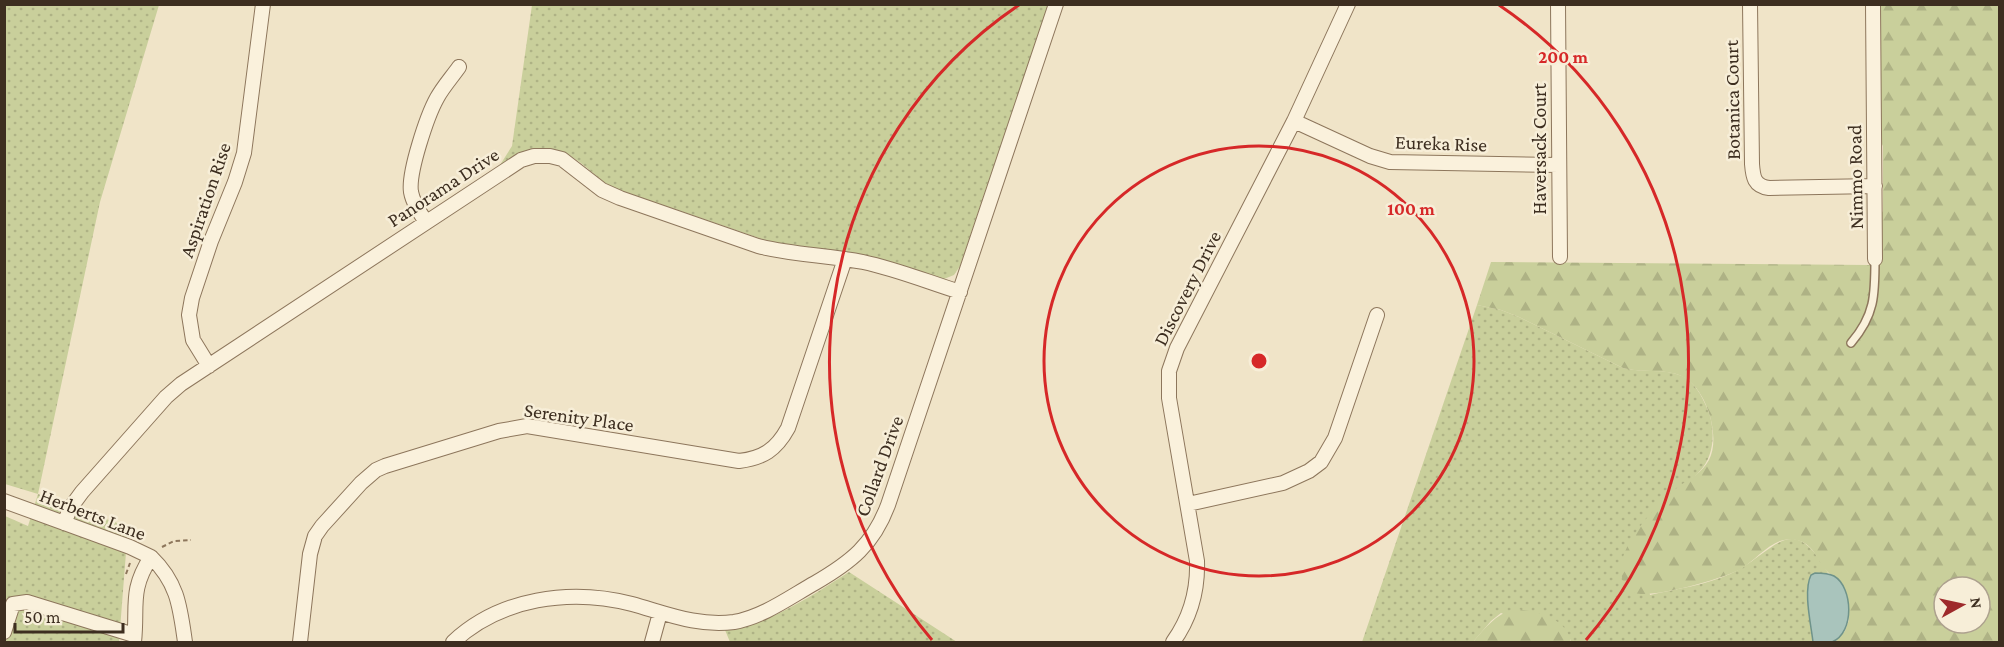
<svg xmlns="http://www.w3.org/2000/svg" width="2004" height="647" viewBox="0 0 2004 647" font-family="'Crimson Pro',serif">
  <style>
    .grass { fill: url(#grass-dots) }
    .forest { fill: url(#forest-firs); fill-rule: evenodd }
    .water { fill: #a9c4bc; stroke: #6f938a; stroke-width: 1.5 }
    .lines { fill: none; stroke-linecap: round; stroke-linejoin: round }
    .service-casing { stroke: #8d765c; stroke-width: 10 }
    .minor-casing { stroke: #8d765c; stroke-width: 16 }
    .path { stroke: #8d765c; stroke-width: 2; stroke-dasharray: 4.5 3; stroke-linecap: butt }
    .service { stroke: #faf1dc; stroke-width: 7 }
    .minor { stroke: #faf1dc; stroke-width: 14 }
    .ring { fill: none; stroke: #d62828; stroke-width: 3 }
    .labels { text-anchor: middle; stroke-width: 5; stroke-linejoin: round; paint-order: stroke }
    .street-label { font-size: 20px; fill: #3d2e20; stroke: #f7eed8 }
    .centre { fill: #d62828; stroke: #f7eed8; stroke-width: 3 }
    .ring-label { font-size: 18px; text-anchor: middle; font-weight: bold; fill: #d62828; stroke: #f7eed8; stroke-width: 5; stroke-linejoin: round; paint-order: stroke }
  </style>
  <defs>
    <pattern id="grass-dots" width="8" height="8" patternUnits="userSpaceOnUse" patternTransform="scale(1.5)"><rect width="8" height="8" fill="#c9cf9b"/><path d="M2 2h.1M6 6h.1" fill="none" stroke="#aeb285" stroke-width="1.8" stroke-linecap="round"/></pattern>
    <pattern id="forest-firs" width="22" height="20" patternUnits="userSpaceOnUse" patternTransform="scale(1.5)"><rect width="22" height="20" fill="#c9cf9b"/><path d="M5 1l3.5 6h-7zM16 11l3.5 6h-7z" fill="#aeb285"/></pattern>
  </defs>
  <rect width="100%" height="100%" fill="#f0e4c8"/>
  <path class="grass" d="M5,5H159L100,202L38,494L128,527L119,642H5V516L28,526L38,494L5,484Z
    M532,5H1048L960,266L954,275L944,279L888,261L849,252L783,245L762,239L613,188C599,180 589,168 575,159C551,141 523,149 500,165L512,146Z
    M1477,305L1501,310L1519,317L1623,368C1642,373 1663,368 1682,376C1694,381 1702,396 1707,408C1716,428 1715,456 1699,472C1693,479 1684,483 1677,489C1661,501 1649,518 1636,533L1650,595C1676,589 1706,585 1730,574C1774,554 1791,507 1828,573H1822L1808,594L1813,642H1571V640L1501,613L1491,621L1473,642H1362Z
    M849,572L957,642H730L725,630C767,626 813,595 849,572Z"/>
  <path class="forest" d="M1881,5H1999V642H1835L1845,631L1849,620L1834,576C1819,570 1818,547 1800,541C1776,532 1759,558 1741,569C1725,578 1652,599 1635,593C1626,590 1622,581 1621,572C1619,544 1657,504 1678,487C1689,479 1702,473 1709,460C1721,437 1707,391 1685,378C1671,368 1641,373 1623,368L1519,317L1501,310L1477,305L1491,262L1870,265L1880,216L1883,211V146L1878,137V21L1881,16ZM1944,587H1980V623H1944Z
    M1514,609C1537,611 1566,617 1571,642H1473C1486,627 1495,615 1514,609Z"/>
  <path class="water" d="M1815,573C1822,573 1828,573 1834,576C1853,587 1855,633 1832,642C1827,644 1819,643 1813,642C1811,624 1803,591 1811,575Z"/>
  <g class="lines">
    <g class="service-casing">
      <path id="service" d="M1851,343C1875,315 1875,295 1875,259"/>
    </g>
    <g class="minor-casing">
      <path id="minor" d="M1558,4L1560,257
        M1750,4L1752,164C1753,177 1754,186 1769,188L1875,186
        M1873,4L1875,259
        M1294,121L1370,156L1390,162L1559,165
        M426,222C420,213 413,203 411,192C408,173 427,116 437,98C443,87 452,77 459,67
        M209,366L193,340L189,315L192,298L211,241L235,182L244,153L263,4
        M4,501L130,547L151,557C129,591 138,606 134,642
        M1188,504L1283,483L1309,471L1321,462L1335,438L1377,315
        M64,523L71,507L82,492L166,397L181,384L521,160L534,156H550L562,159L602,190L620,198L758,246C793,255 828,255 863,262C896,269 928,282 960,292
        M151,557C178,583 180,607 185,642
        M4,632L13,604L27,602L134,635
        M300,642L310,554L315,536L322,526L361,483L376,470L385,466L499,431L527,426L739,461C763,458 776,450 788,428L845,259
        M453,642C500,598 570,588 632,604C665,613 698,627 734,622C763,617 790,597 815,583C851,562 873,545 888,505L1056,4
        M652,642L660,613
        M1173,642C1191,617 1198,591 1197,561L1169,398V371L1177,348L1294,121L1348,4"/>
    </g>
    <path class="path" d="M162,547L174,541L191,540
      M126,574L130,563
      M1359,642H1361"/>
    <use href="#service" class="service"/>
    <use href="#minor" class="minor"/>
  </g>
  <g class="ring">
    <circle cx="1259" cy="361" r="215"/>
    <path d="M932 640A430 430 0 0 1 1019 5M1499 5A430 430 0 0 1 1586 640"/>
  </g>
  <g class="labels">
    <g class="street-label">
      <text transform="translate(1732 100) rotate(-91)" y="7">Botanica Court</text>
      <text transform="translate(1441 143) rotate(2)" y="7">Eureka Rise</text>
      <text transform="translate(1539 149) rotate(-90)" y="7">Haversack Court</text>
      <text transform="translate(1855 177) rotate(-91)" y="7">Nimmo Road</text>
      <text transform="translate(443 187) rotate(-33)" y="7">Panorama Drive</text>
      <text transform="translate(205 200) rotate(-71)" y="7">Aspiration Rise</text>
      <text transform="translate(1187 288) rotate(-63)" y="7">Discovery Drive</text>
      <text transform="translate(579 417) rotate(8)" y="7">Serenity Place</text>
      <text transform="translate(879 466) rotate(-70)" y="7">Collard Drive</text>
      <text transform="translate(93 514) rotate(21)" y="7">Herberts Lane</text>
    </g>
  </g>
  <circle cx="1259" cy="361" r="9" class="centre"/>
  <g class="ring-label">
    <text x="1563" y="63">200 m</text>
    <text x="1411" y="215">100 m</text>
  </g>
  <rect width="2004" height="647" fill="none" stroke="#3d2e20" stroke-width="12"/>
  <g transform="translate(1962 605) rotate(82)"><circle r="28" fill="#f7eed8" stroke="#ada18e" stroke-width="1.5"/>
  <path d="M0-4.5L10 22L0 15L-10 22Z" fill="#9e2a2b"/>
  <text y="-9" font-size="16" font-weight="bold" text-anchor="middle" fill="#3d2e20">N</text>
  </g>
  <path d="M15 623v9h108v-9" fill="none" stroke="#3d2e20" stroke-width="3"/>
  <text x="24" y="623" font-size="18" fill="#3d2e20" stroke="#f7eed8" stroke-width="4.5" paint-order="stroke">50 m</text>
</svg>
